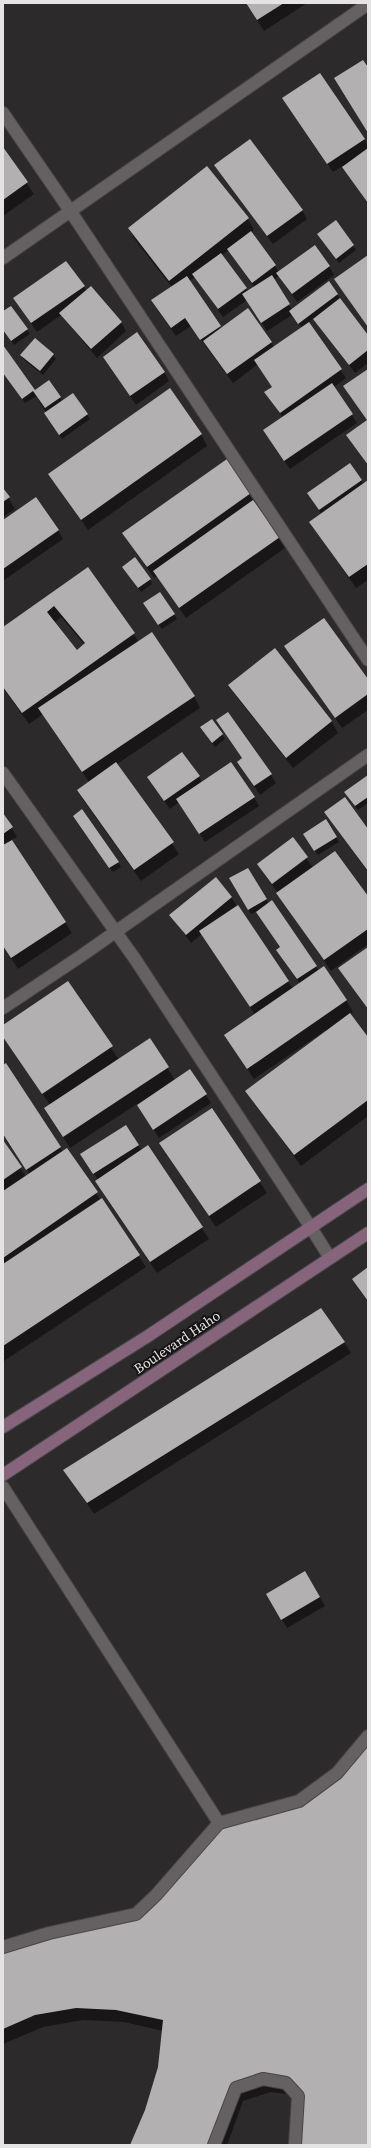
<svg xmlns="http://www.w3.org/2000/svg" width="371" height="2148" viewBox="0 0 371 2148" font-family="'Source Serif 4',serif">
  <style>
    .shadow { fill: #0007; fill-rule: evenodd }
    .building { fill: #b3b0b2; fill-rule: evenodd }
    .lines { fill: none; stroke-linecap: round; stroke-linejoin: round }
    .service-casing { stroke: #474546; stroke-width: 14 }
    .minor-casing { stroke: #474546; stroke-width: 14 }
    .secondary-casing { stroke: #474546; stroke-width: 14 }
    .service { stroke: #656163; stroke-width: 12 }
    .minor { stroke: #656163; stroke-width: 12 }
    .secondary { stroke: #86657c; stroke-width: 12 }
    .labels { text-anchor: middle; stroke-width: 4; stroke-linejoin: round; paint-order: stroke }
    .street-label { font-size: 14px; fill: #e5e3e4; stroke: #151314 }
  </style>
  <rect width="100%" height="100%" fill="#2d2a2c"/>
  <path class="shadow" d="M246,3H307L264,31Z
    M289,107L364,139L368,146V203L343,166L333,172Z
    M3,149L34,194L3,216Z
    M215,166L302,210L307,219L273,244Z
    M248,219L254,230L251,233L279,272L329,266L334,275L297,302L279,276L273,280L292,310L337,294L368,336V363L355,373L314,318L308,323L346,378L334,387L357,423L290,469L270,439L283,418L266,393L273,387L257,365L233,383L191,326L176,336L157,309L172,287L135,240L129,229ZM229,250L254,287L248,291L222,255ZM195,277L223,317L247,300L267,331L292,315L302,328L274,347L248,310L221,329L189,281Z
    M336,222L356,250L339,263L321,239Z
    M84,286L86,291L121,322L126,331L97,358L61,315L37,332L15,299Z
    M3,313L27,330L30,334L14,345L3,329Z
    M3,347L35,391L60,398L62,401L72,394L90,419L62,439L36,396L25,403L3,372Z
    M21,355H53L56,359L43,375L24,360Z
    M104,358L164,372L169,381L136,405Z
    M368,370V466L348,436L368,421L345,387Z
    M201,434L207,446L88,530L50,475Z
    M226,460L285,548L186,618L157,576L154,578L123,533Z
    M361,480L364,484L368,481V580L356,588L310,522L321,514L308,493Z
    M3,489L15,509L3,517Z
    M3,521L58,530L63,539L3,581Z
    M88,569L139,642L194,696L200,708L117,764L179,854L141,881L84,801L78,790L89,782L43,714L29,724L3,688V629ZM61,617L85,645L77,651L54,623Z
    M126,571L150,580L152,584L141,592Z
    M147,608L174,614L177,619L162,629Z
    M286,647L368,681V710L342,728Z
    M275,650L332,722L338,733L293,768L236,696L229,685Z
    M212,720L225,739L215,747L204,732Z
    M238,762L271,775L276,783L260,795Z
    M199,776L202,783L254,797L259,806L205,842L179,802L170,809L153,786Z
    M368,776V803L358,810L348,797Z
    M326,813L368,831V872L331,821Z
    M3,814L17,837L11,840L72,933L18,969L3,946Z
    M74,817L118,862L121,867L113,872Z
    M326,821L339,842L318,855L305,834Z
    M293,838L313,868L368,898V944L331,971L258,864Z
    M248,869L269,904L319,971L346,1000L353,1012L350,1014L368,1038V1116L301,1166L247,1091L327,1032L326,1030L254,1079L225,1036L255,1015L202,934L191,943L171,915L231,897L293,989L300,984L283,959L280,948L257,911L251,914L230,879Z
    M368,948V1010L339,969Z
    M68,983L119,1060L149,1040L175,1080L190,1071L211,1103L159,1138L137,1104L70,1148L45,1108L50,1105L3,1036V1027Z
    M3,1067L63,1152L66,1149L146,1267L4,1361L3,1142L26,1177L30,1174L3,1134Z
    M212,1109L267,1193L216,1227L167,1154Z
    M138,1145L142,1151L148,1147L209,1239L157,1273L103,1193L98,1180L87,1163Z
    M344,1342L351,1353L94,1514L64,1470Z
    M305,1572L325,1606L287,1628L267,1594Z
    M137,1915L368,2145L294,2095L271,2092L243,2101L227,2145H131L145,2110L159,2068L163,2031L124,2022L83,2020L43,2027L3,2044V1948Z"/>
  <path class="building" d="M246,3H284L257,20Z
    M363,60L368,67V133L334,78Z
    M320,73L365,139L327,164L282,98Z
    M250,139L303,210L267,236L214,165Z
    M3,147L28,182L3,200Z
    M368,148V203L342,167Z
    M207,166L249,218L169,281L128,228Z
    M336,220L354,245L336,259L317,234Z
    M251,231L276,265L252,283L227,249Z
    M315,245L330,266L292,294L276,273Z
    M221,253L247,288L218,309L192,274Z
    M368,255V327L334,279Z
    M66,261L85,286L31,323L13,298Z
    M272,275L290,304L261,323L242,294Z
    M187,276L221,326L200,340L185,318L171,328L151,300Z
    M329,281L338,294L298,324L289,311Z
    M91,286L122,322L91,349L59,313Z
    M340,298L368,335V350L349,365L313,319Z
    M11,306L28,329L11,341L3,330V311Z
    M248,308L272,342L227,374L203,341Z
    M309,322L342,369L280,413L264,392L272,387L254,360Z
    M137,332L165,372L130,396L103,357Z
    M35,338L54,354L40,371L20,355Z
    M3,345L35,390L49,380L61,397L45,408L33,391L22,399L3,373Z
    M368,369V465L346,435L367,420L343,386Z
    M332,383L353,414L284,461L263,430Z
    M170,388L202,434L81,520L48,474Z
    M73,393L88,414L59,435L44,413Z
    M227,459L251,493L147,567L122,533Z
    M350,463L362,480L319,510L307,493Z
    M368,480V564L349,577L309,522Z
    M3,488L10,497L3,502Z
    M36,497L59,530L3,569V520Z
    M253,500L280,537L179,608L153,571Z
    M135,557L151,579L138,588L122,567Z
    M88,567L135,633L22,713L3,687V627ZM54,606L85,643L77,650L47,612Z
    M160,592L175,614L158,625L143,603Z
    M324,618L368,679V694L335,718L284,646Z
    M152,632L195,696L82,772L38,708Z
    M275,648L332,721L286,758L228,685Z
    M228,712L272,774L254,786L237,762L242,758L216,720Z
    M212,719L223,734L212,743L200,727Z
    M182,752L200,776L164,801L147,777Z
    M116,762L174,842L134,870L77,790Z
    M231,762L255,797L199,834L176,799Z
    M368,775V797L355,806L344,792Z
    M345,797L368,829V871L324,812Z
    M82,809L119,862L109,868L73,816Z
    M3,813L13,827L3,834Z
    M326,819L337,837L314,851L303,834Z
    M293,837L308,857L272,884L257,864Z
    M12,840L66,922L11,958L3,946V845Z
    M335,851L368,896V929L324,960L276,893Z
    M248,868L267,899L248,910L229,878Z
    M216,877L232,897L186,935L169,915Z
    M272,900L317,966L297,979L276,950L280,947L256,912Z
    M238,905L289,981L250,1007L199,931Z
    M368,947V1009L338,968Z
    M324,966L347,1000L247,1069L224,1035Z
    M68,981L113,1046L42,1094L3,1037V1025Z
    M350,1013L368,1037V1100L294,1155L245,1091Z
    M150,1038L169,1067L63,1137L44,1108Z
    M6,1063L61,1147L26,1170L3,1134V1065Z
    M190,1069L207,1094L153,1130L137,1105Z
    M212,1108L261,1181L209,1216L159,1143Z
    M126,1125L139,1145L93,1174L80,1154Z
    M3,1140L22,1167L3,1180Z
    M148,1145L203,1227L150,1262L95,1181Z
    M67,1148L98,1192L3,1258V1191Z
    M102,1198L140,1255L3,1346V1264Z
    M368,1267V1301L352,1279Z
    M321,1308L345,1342L87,1503L63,1470Z
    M305,1571L320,1597L281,1620L266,1594Z
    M368,1736V2145H295L298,2096L286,2083L263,2079L236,2088L214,2145H130L145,2110L158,2067L163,2020L116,2010L76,2008L35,2015L3,2029V1947L136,1914L219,1823L299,1801Z"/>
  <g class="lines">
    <g class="service-casing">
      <path id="service" d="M3,1487L219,1823
        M3,1947L49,1933L136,1914L156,1895L219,1823L299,1801L337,1773L368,1736
        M214,2145L236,2088L263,2079L286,2083L298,2096L295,2145"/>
    </g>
    <g class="minor-casing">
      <path id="minor" d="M3,113L71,212L368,660
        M3,258L368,4
        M3,773L135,959L310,1226L330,1258
        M3,1008L81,956L368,755"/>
    </g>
    <g class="secondary-casing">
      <path id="secondary" d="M3,1427L148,1336L368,1189
        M3,1475L368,1233"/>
    </g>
    <use href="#service" class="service"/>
    <use href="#minor" class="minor"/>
    <use href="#secondary" class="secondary"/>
  </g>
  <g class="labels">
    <g class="street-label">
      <text transform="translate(177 1342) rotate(-34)" y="5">Boulevard Haho</text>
    </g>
  </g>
  <rect width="371" height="2148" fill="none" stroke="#e5e3e4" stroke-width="8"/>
</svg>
